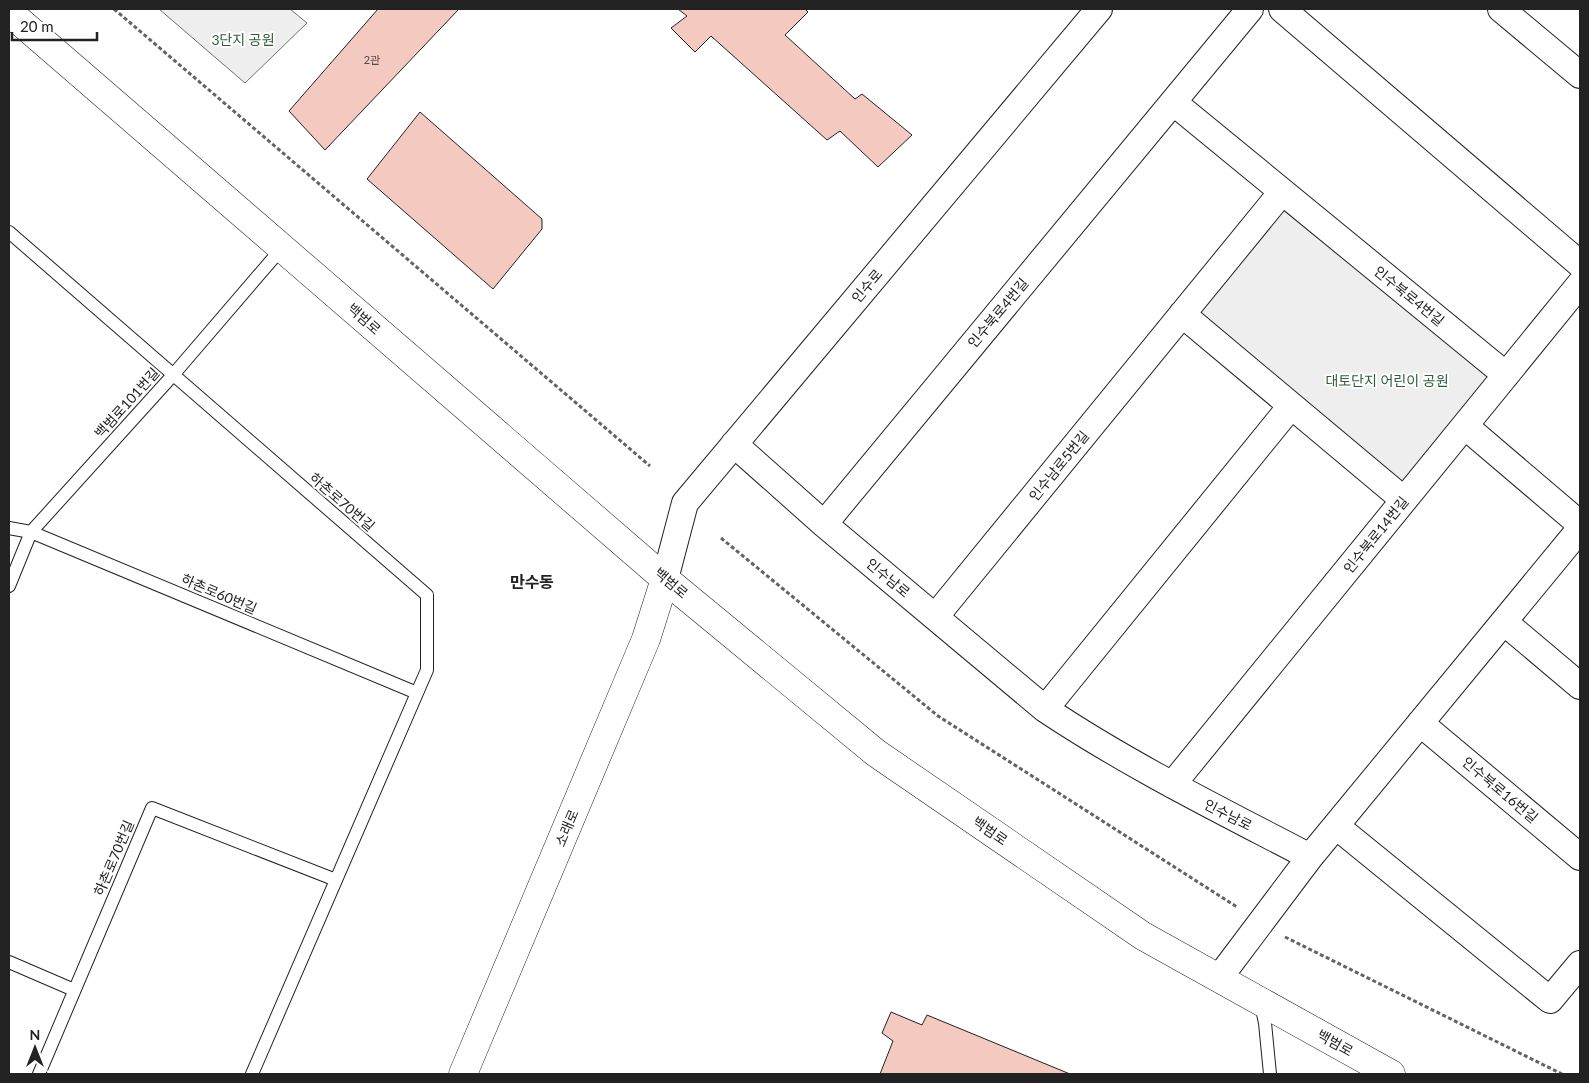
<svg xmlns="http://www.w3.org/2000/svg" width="1589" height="1083" viewBox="0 0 1589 1083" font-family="Lato,'Noto Sans KR',sans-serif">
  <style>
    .green { fill: #eee; stroke: #6f6f6f }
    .building { fill: #f3c9c0; stroke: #222 }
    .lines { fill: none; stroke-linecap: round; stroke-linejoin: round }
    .lane-casing { stroke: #222; stroke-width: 14 }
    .street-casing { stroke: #222; stroke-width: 28 }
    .secondary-casing { stroke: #222; stroke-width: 29 }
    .primary-casing { stroke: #222; stroke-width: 29 }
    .path { stroke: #646464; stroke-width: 3; stroke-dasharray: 4 2.5; stroke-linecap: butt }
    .lane { stroke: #fff; stroke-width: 12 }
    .street { stroke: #fff; stroke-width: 26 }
    .secondary { stroke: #fff; stroke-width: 28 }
    .primary { stroke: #fff; stroke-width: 28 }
    .labels { text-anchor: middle; stroke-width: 4; stroke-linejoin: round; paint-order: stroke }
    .number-label { font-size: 11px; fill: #564c4a }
    .park-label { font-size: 14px; fill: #2f5e38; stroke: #fff }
    .street-label { font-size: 14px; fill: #222; stroke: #fff }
    .quarter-label { font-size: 16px; font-weight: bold; fill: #222; stroke: #fff }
  </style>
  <rect width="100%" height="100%" fill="#fff"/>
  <path class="green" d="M159,9H290L307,23L245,83Z
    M1282,192L1506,375L1404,500L1182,314Z"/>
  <path class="building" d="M378,9H459L325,150L289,111Z
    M678,9H805L808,12L785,35L855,99L862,94L912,135L878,167L840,131L827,140L711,36L695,52L671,28L687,16Z
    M420,112L542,219V229L493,289L367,179Z
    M891,1012L922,1025L927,1015L1070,1074H880L893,1041L882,1033Z"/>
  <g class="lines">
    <g class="lane-casing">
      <path id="lane" d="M9,232L427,595V670L252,1074
        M9,528L31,532L417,693
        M9,586L31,532L173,375L282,248
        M9,962L74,990
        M1261,1004L1265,1023L1270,1074
        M39,1074L152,808L336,880"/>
    </g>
    <g class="street-casing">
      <path id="street" d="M1282,9L1580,264
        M1501,9L1580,75
        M1173,102L1506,375
        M1182,314L1404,500
        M1465,426L1580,524
        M734,444L824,524L1045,709C1129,765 1220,810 1310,857
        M824,524L1250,9
        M665,579L685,503L1099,9
        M935,617L1282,192
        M1504,622L1580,686
        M1045,709L1291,406
        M1420,723L1580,857
        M1172,785L1580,284
        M1336,826L1550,1000L1580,964
        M1219,978L1310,857L1580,529"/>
    </g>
    <g class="secondary-casing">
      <path id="secondary" d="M463,1074L646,639L665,579"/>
    </g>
    <g class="primary-casing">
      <path id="primary" d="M9,12L665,579L876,753L1143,936L1391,1074"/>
    </g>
    <path class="path" d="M114,9L650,466
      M721,538L938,716L1237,907
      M1285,937L1562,1074"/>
    <use href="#lane" class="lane"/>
    <use href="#street" class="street"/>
    <use href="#secondary" class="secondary"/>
    <use href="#primary" class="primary"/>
  </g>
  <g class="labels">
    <g class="number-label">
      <text x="372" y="64">2관</text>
    </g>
    <g class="park-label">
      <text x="243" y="45">3단지 공원</text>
      <text x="1387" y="386">대토단지 어린이 공원</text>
    </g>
    <g class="street-label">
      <text transform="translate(867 286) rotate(-50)" y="5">인수로</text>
      <text transform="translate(1409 296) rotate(39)" y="5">인수북로4번길</text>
      <text transform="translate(998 313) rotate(-50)" y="5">인수북로4번길</text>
      <text transform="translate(364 319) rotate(41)" y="5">백범로</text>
      <text transform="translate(127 403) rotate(-48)" y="5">백범로101번길</text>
      <text transform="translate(1059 466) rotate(-51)" y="5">인수남로5번길</text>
      <text transform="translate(342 502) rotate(41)" y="5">하촌로70번길</text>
      <text transform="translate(1376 535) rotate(-51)" y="5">인수북로14번길</text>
      <text transform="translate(888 578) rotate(40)" y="5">인수남로</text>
      <text transform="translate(671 583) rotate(40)" y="5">백범로</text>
      <text transform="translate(219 594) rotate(23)" y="5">하촌로60번길</text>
      <text transform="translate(1500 790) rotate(40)" y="5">인수북로16번길</text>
      <text transform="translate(1228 815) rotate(27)" y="5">인수남로</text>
      <text transform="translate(567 828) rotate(-67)" y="5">소래로</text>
      <text transform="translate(990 831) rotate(34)" y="5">백범로</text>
      <text transform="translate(114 858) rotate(-67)" y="5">하촌로70번길</text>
      <text transform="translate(1335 1043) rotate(29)" y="5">백범로</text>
    </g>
    <g class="quarter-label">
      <text x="532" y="588">만수동</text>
    </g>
  </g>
  <rect width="1589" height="1083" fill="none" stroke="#222222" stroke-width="20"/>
  <g transform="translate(35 1048)" stroke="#ffffff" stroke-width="4" paint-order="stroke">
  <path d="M0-4L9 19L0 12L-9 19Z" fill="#222222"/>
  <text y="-8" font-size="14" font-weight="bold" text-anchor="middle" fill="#222222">N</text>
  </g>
  <path d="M12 32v8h85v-8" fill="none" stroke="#222222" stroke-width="2.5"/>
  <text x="20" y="32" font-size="15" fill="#222222" stroke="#ffffff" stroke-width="4" paint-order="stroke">20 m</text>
</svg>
